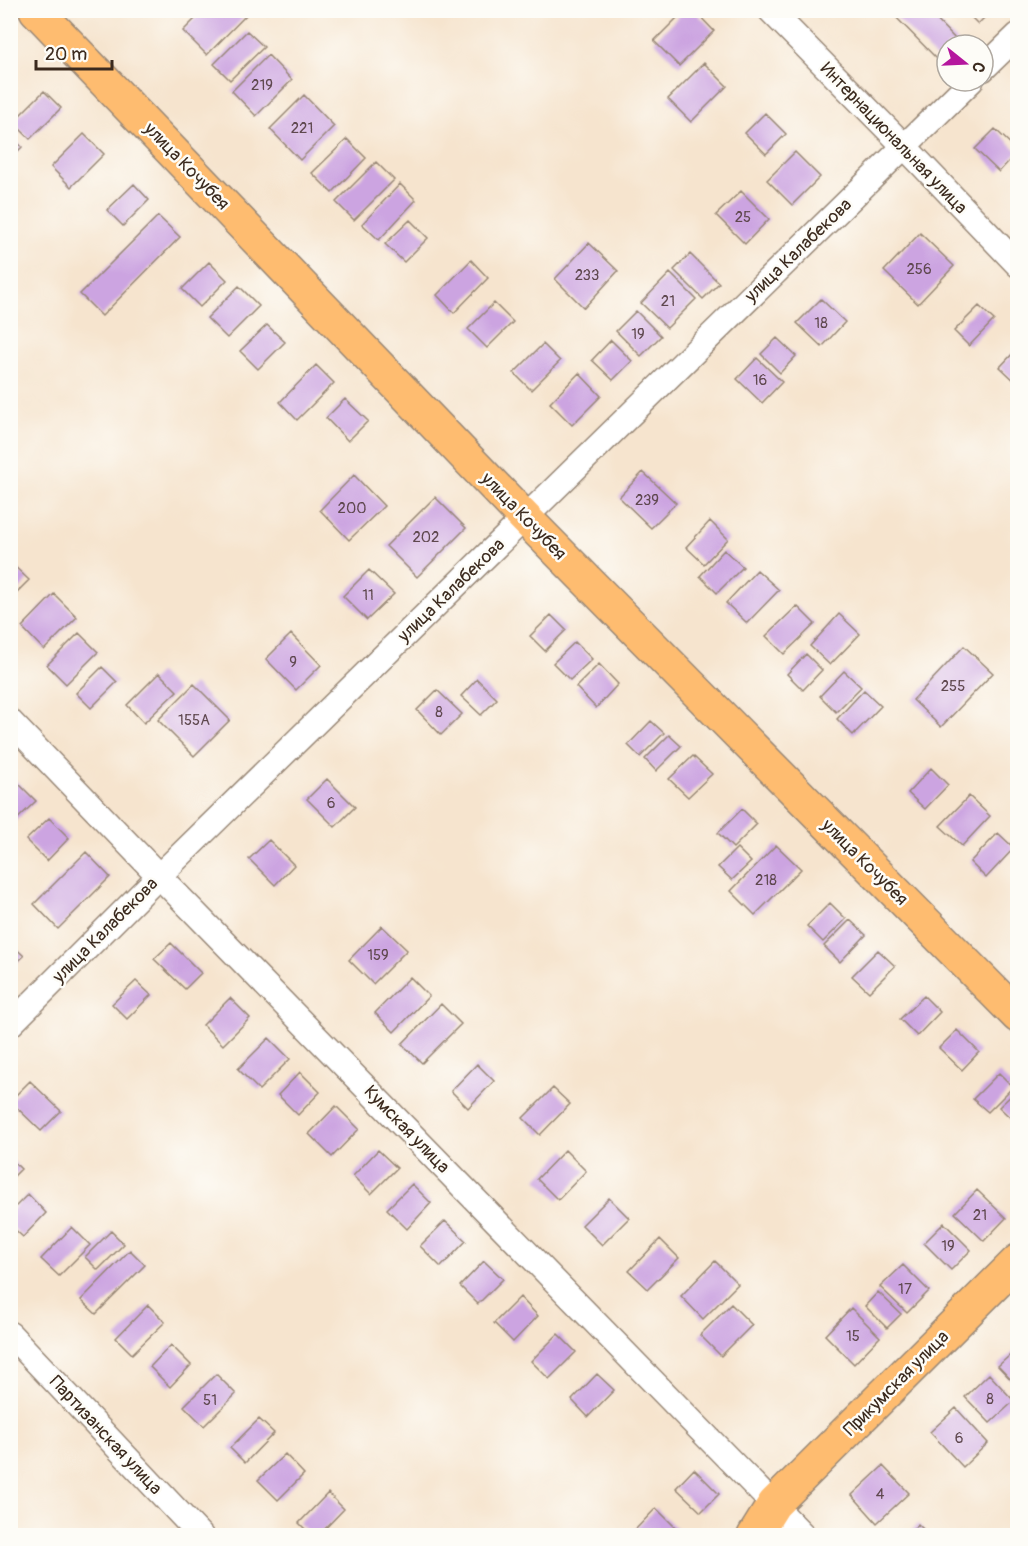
<svg xmlns="http://www.w3.org/2000/svg" width="1028" height="1546" viewBox="0 0 1028 1546" font-family="Pangolin,sans-serif">
  <style>
    .building { fill: #cca4e1 }
    .lines { fill: none; stroke-linecap: round; stroke-linejoin: round }
    .minor-casing { stroke: #988776; stroke-width: 27 }
    .primary-casing { stroke: #988776; stroke-width: 36 }
    .minor { stroke: #fff; stroke-width: 24 }
    .primary { stroke: #febc70; stroke-width: 33 }
    .labels { text-anchor: middle; stroke-width: 5; stroke-linejoin: round; paint-order: stroke }
    .number-label { font-size: 15px; fill: #5f484f }
    .street-label { font-size: 18px; fill: #3b2a1e; stroke: #fdfcf7 }
  </style>
  <rect width="100%" height="100%" fill="#fdfcf7"/>
  <filter id="ink" filterUnits="userSpaceOnUse"><feTurbulence type="fractalNoise" baseFrequency=".0167" numOctaves="2"/><feDisplacementMap in="SourceGraphic" scale="12" xChannelSelector="R" yChannelSelector="G"/><feConvolveMatrix kernelMatrix="1 2 1 2 8 2 1 2 1" color-interpolation-filters="sRGB"/></filter>
  <filter id="wash" filterUnits="userSpaceOnUse"><feTurbulence type="fractalNoise" baseFrequency=".008" numOctaves="4" result="noise"/><feDisplacementMap in="SourceGraphic" scale="24" xChannelSelector="R" yChannelSelector="G"/><feGaussianBlur stdDeviation="1.35" result="paint"/><feColorMatrix in="noise" values="0 0 0 0 0 0 0 0 0 0 0 0 0 0 0 0 0 1.4 0 .05"/><feComposite in="paint" operator="in"/></filter>
  <g filter="url(#wash)">
    <rect width="100%" height="100%" fill="#f6e4ce"/>
    <g id="blocks">
      <path class="building" d="M204,10H251L207,55L183,31Z
        M685,10H694L714,31L679,66L654,41Z
        M889,10H927L959,43L956,45H947V55L940,62Z
        M964,10H992L978,24Z
        M247,31L264,47L230,80L214,64Z
        M268,55L292,80L256,116L232,91Z
        M704,63L727,86L691,122L668,99Z
        M44,91L61,108L30,139L13,122Z
        M304,95L334,126L300,160L270,129Z
        M765,113L786,134L766,154L745,133Z
        M995,129L1018,151L999,172L975,149Z
        M84,134L104,154L71,187L51,167Z
        M10,135L22,147L10,159Z
        M347,139L366,158L332,193L312,173Z
        M795,152L820,177L792,205L767,180Z
        M376,162L394,180L354,220L336,202Z
        M134,184L149,200L123,226L107,210Z
        M400,184L416,200L379,240L362,224Z
        M741,191L769,219L745,244L716,215Z
        M158,216L180,237L102,316L80,294Z
        M410,220L428,238L404,262L385,244Z
        M920,233L954,266L918,304L884,271Z
        M589,243L618,271L584,308L555,279Z
        M690,254L719,283L703,299L674,270Z
        M471,260L488,278L454,313L437,295Z
        M209,262L227,280L200,307L182,289Z
        M670,273L696,299L667,328L641,303Z
        M239,286L259,306L227,338L207,318Z
        M821,299L845,322L822,347L797,323Z
        M494,303L513,322L487,348L468,329Z
        M979,306L994,320L969,346L954,331Z
        M636,311L661,336L641,356L616,331Z
        M267,325L285,342L258,369L240,351Z
        M777,338L796,356L780,373L761,354Z
        M611,340L632,361L613,380L592,360Z
        M543,344L560,361L531,390L514,373Z
        M1018,348V384L1000,367Z
        M757,358L782,382L762,403L737,379Z
        M316,365L334,383L297,420L280,402Z
        M579,373L601,396L572,425L550,403Z
        M345,399L368,421L348,441L326,418Z
        M643,472L676,503L651,528L619,497Z
        M354,475L384,506L349,540L320,510Z
        M435,497L466,528L417,577L386,546Z
        M710,521L728,539L704,564L686,547Z
        M724,550L743,567L717,593L700,576Z
        M10,562L29,580L10,599Z
        M369,570L394,594L367,620L343,596Z
        M757,570L779,590L747,623L726,603Z
        M54,594L77,617L44,650L22,627Z
        M797,606L815,624L784,654L766,636Z
        M839,614L860,634L830,665L810,646Z
        M551,615L566,630L545,651L530,636Z
        M79,633L98,652L66,684L47,665Z
        M291,634L321,665L296,690L266,659Z
        M575,642L592,659L570,680L553,663Z
        M964,646L993,673L941,727L913,700Z
        M806,654L822,670L803,690L787,674Z
        M599,664L618,684L596,708L576,687Z
        M102,667L117,682L91,708L76,693Z
        M844,671L861,687L836,712L820,696Z
        M159,673L177,691L144,723L127,705Z
        M477,679L497,699L481,715L461,696Z
        M194,684L230,720L194,756L158,720Z
        M437,690L462,714L441,735L417,710Z
        M864,690L881,706L853,735L837,719Z
        M651,721L664,733L640,757L628,745Z
        M669,735L681,746L656,771L645,759Z
        M693,756L712,774L688,797L669,779Z
        M931,768L948,785L925,809L908,793Z
        M10,775L36,801L10,826Z
        M327,779L355,807L335,827L307,799Z
        M969,796L990,816L962,846L940,826Z
        M742,809L757,824L733,848L718,833Z
        M49,818L69,838L47,861L26,840Z
        M998,833L1014,848L986,878L970,862Z
        M269,840L294,865L275,885L249,859Z
        M776,845L801,869L755,915L731,891Z
        M737,848L751,862L732,880L718,867Z
        M86,852L110,877L58,929L34,904Z
        M830,903L846,919L823,942L807,926Z
        M850,920L866,935L840,962L824,946Z
        M382,926L407,950L373,984L349,960Z
        M10,943L24,956L10,969Z
        M171,943L201,973L185,989L154,959Z
        M878,950L895,966L869,992L852,976Z
        M410,977L429,996L394,1032L375,1013Z
        M136,981L151,995L127,1019L112,1004Z
        M924,996L940,1012L917,1036L900,1019Z
        M230,998L250,1018L223,1045L203,1025Z
        M441,1004L461,1024L422,1063L402,1044Z
        M957,1030L979,1052L962,1070L939,1048Z
        M269,1038L290,1059L259,1090L238,1069Z
        M477,1064L494,1081L468,1108L451,1091Z
        M300,1072L320,1092L298,1115L278,1095Z
        M999,1073L1013,1087L988,1112L973,1099Z
        M30,1081L61,1111L41,1131L10,1101Z
        M553,1088L570,1104L540,1135L523,1118Z
        M1015,1092L1018,1095V1125L999,1107Z
        M336,1106L359,1129L332,1157L309,1134Z
        M378,1150L397,1168L371,1194L353,1176Z
        M565,1150L586,1171L558,1200L537,1179Z
        M10,1158L21,1169L10,1180Z
        M412,1184L431,1203L407,1229L387,1209Z
        M977,1190L1006,1218L984,1241L955,1213Z
        M28,1194L46,1213L23,1237L10,1225V1212Z
        M609,1198L629,1218L602,1245L582,1225Z
        M445,1221L466,1241L441,1267L420,1246Z
        M944,1223L971,1250L951,1270L924,1243Z
        M72,1227L90,1245L59,1276L41,1259Z
        M111,1231L124,1244L98,1270L85,1257Z
        M660,1239L679,1258L648,1289L629,1271Z
        M130,1250L145,1265L96,1314L81,1300Z
        M484,1261L503,1279L478,1304L460,1286Z
        M715,1261L738,1284L703,1319L681,1296Z
        M903,1265L929,1291L907,1313L880,1287Z
        M878,1292L901,1314L887,1328L865,1306Z
        M520,1297L538,1316L513,1342L494,1323Z
        M731,1304L752,1325L721,1356L700,1335Z
        M148,1305L165,1322L132,1354L116,1338Z
        M851,1308L880,1337L854,1364L825,1335Z
        M558,1334L576,1352L549,1379L531,1361Z
        M171,1345L191,1365L170,1387L150,1367Z
        M1018,1348V1387L998,1366Z
        M216,1374L236,1394L204,1426L184,1406Z
        M597,1374L614,1390L588,1417L572,1400Z
        M989,1374L1014,1401L990,1423L965,1397Z
        M956,1408L988,1443L963,1467L930,1432Z
        M259,1419L274,1433L245,1463L230,1448Z
        M285,1454L304,1474L278,1500L258,1480Z
        M883,1466L909,1493L877,1523L852,1495Z
        M694,1469L719,1494L701,1512L676,1488Z
        M328,1493L344,1509L318,1536H312L299,1523Z
        M656,1508L682,1534L681,1536H638L634,1531Z
        M918,1524L930,1536H907Z"/>
    </g>
  </g>
  <g filter="url(#ink)">
    <use href="#blocks" fill-opacity="0" stroke="#988776" stroke-width="1.5"/>
    <g class="lines">
      <g class="minor-casing">
        <path id="minor" d="M770,10L904,146L1018,265
          M983,69L1018,35
          M10,721L159,876L804,1536
          M10,1025L159,876L971,81
          M10,1334L201,1536"/>
      </g>
      <g class="primary-casing">
        <path id="primary" d="M36,10L525,518L1018,1016
          M754,1536L774,1504L1018,1261"/>
      </g>
      <use href="#minor" class="minor"/>
      <use href="#primary" class="primary"/>
    </g>
  </g>
  <g class="labels">
    <g class="number-label">
      <text x="262" y="90">219</text>
      <text x="302" y="133">221</text>
      <text x="743" y="222">25</text>
      <text x="919" y="274">256</text>
      <text x="587" y="280">233</text>
      <text x="668" y="306">21</text>
      <text x="821" y="328">18</text>
      <text x="638" y="339">19</text>
      <text x="760" y="385">16</text>
      <text x="647" y="505">239</text>
      <text x="352" y="513">200</text>
      <text x="426" y="542">202</text>
      <text x="368" y="600">11</text>
      <text x="293" y="667">9</text>
      <text x="953" y="691">255</text>
      <text x="439" y="717">8</text>
      <text x="194" y="725">155А</text>
      <text x="331" y="808">6</text>
      <text x="766" y="885">218</text>
      <text x="378" y="960">159</text>
      <text x="980" y="1220">21</text>
      <text x="948" y="1251">19</text>
      <text x="905" y="1294">17</text>
      <text x="853" y="1341">15</text>
      <text x="990" y="1404">8</text>
      <text x="210" y="1405">51</text>
      <text x="959" y="1443">6</text>
      <text x="880" y="1499">4</text>
    </g>
    <g class="street-label">
      <text transform="translate(894 138) rotate(46)" y="6">Интернациональная улица</text>
      <text transform="translate(187 166) rotate(46)" y="6">улица Кочубея</text>
      <text transform="translate(798 250) rotate(-44)" y="6">улица Калабекова</text>
      <text transform="translate(524 516) rotate(46)" y="6">улица Кочубея</text>
      <text transform="translate(451 590) rotate(-44)" y="6">улица Калабекова</text>
      <text transform="translate(865 862) rotate(45)" y="6">улица Кочубея</text>
      <text transform="translate(105 930) rotate(-45)" y="6">улица Калабекова</text>
      <text transform="translate(407 1129) rotate(46)" y="6">Кумская улица</text>
      <text transform="translate(896 1383) rotate(-45)" y="6">Прикумская улица</text>
      <text transform="translate(106 1435) rotate(47)" y="6">Партизанская улица</text>
    </g>
  </g>
  <rect width="1028" height="1546" fill="none" stroke="#fdfcf7" stroke-width="36"/>
  <g transform="translate(965 63) rotate(108)"><circle r="28" fill="#fdfcf7" stroke="#afa8a0" stroke-width="1.5"/>
  <path d="M0-4.5L10 22L0 15L-10 22Z" fill="#b5179e"/>
  <text y="-9" font-size="16" font-weight="bold" text-anchor="middle" fill="#3b2a1e">С</text>
  </g>
  <path d="M36 60v9h76v-9" fill="none" stroke="#3b2a1e" stroke-width="3"/>
  <text x="45" y="60" font-size="18" fill="#3b2a1e" stroke="#fdfcf7" stroke-width="4.5" paint-order="stroke">20 m</text>
</svg>
